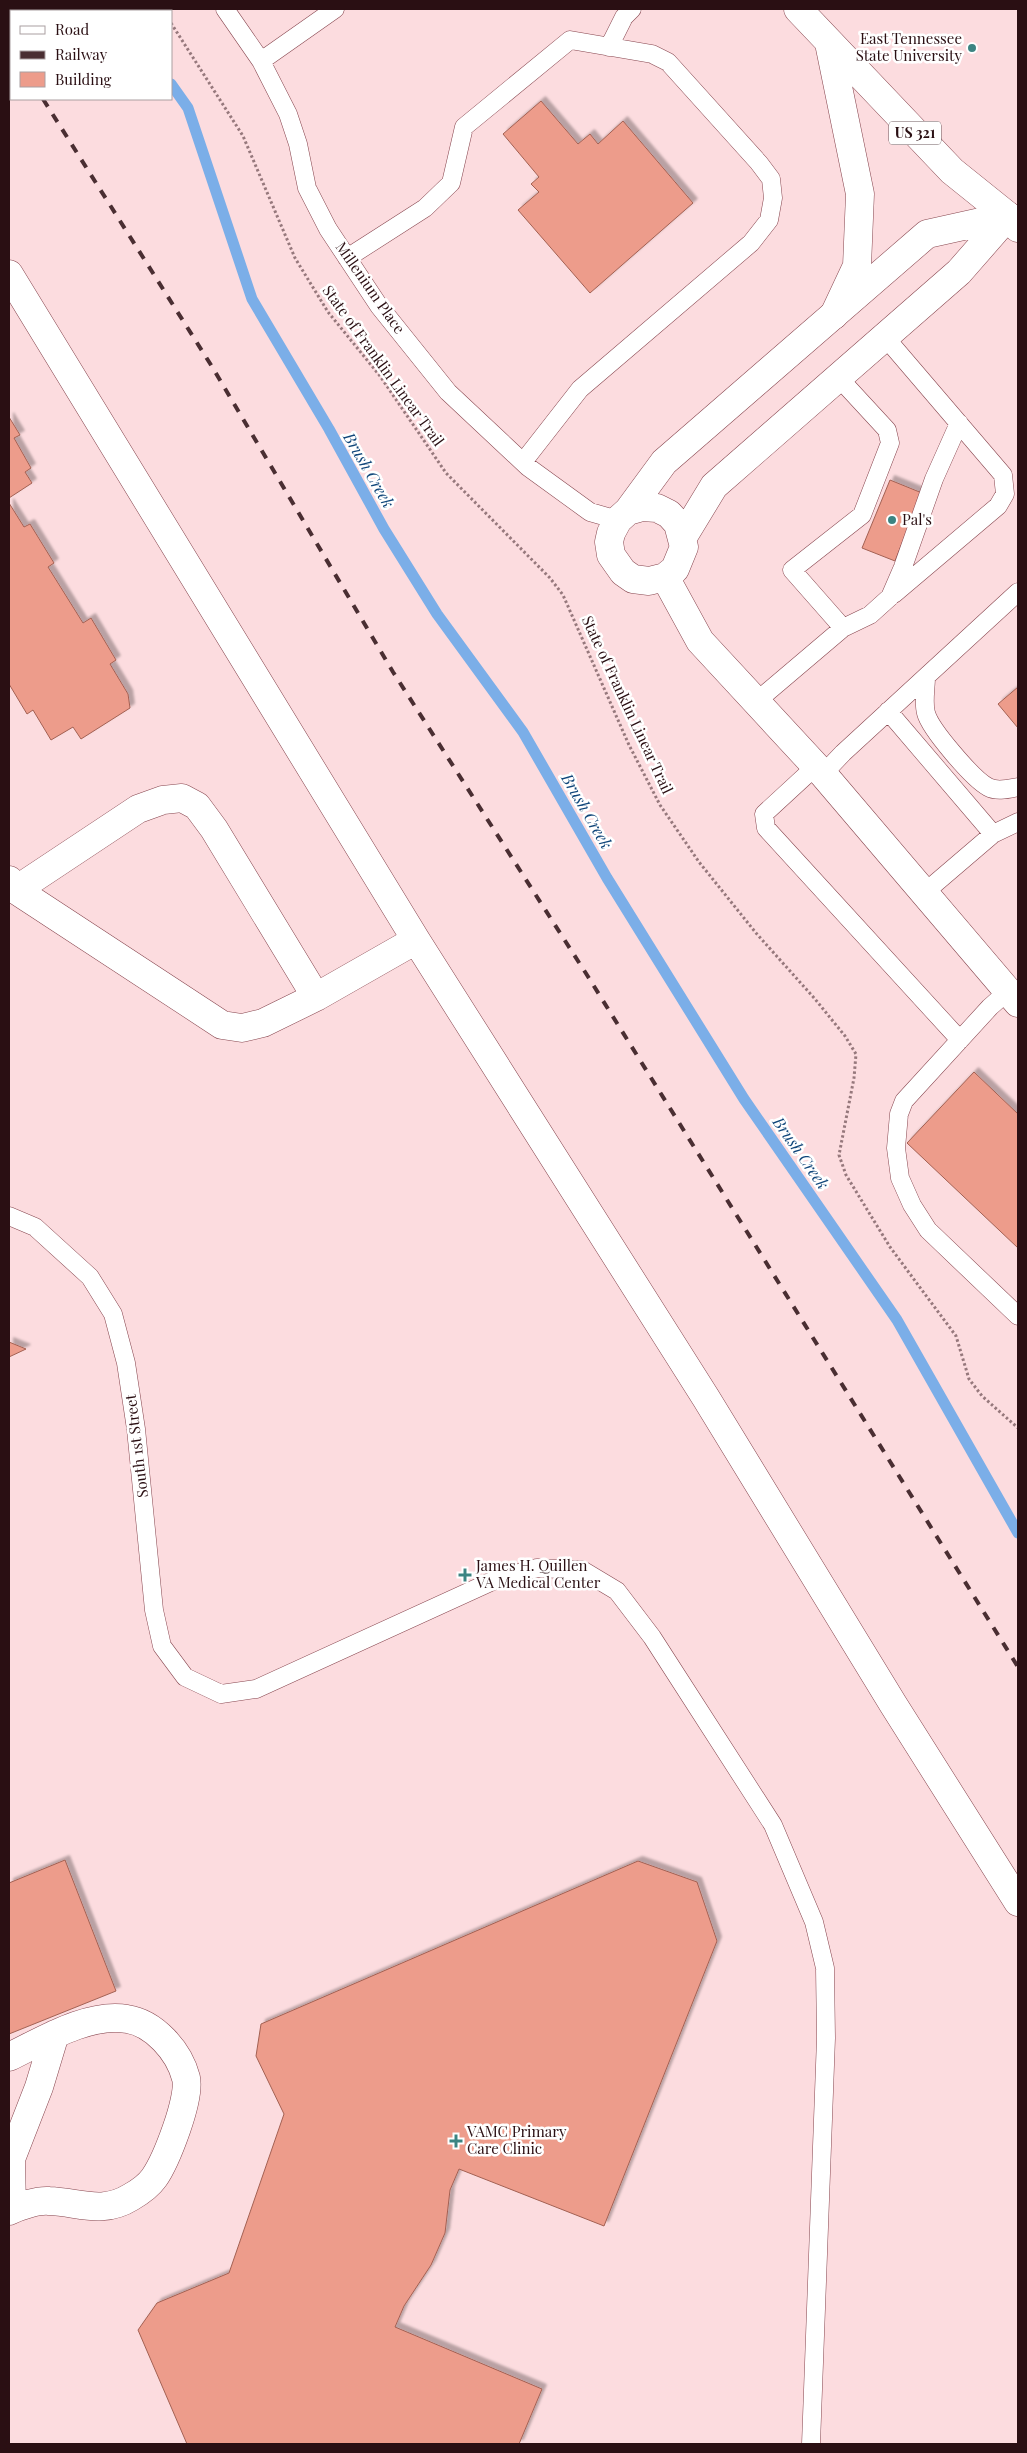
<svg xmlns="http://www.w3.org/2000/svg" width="1027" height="2453" viewBox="0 0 1027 2453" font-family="'Playfair Display',serif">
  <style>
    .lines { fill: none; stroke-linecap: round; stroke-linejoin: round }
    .stream { stroke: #7baee8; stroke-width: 11 }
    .building { fill: #ed9c8b; stroke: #a36153; filter: url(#shadow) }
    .service-casing { stroke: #87464f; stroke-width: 19 }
    .minor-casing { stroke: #87464f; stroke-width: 29 }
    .trunk-casing { stroke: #87464f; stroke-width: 29 }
    .path { stroke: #96787c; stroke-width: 3; stroke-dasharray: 2.5 2.5; stroke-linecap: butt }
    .service { stroke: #fff; stroke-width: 18 }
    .minor { stroke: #fff; stroke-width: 28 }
    .trunk { stroke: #fff; stroke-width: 28 }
    .rail { stroke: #4a2e32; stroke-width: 4; stroke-dasharray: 9 9; stroke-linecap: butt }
    .poi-dot { fill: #3c8482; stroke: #fff; stroke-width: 2 }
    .labels { text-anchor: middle; stroke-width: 5; stroke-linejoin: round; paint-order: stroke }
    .shield { fill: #fff; stroke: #6a575a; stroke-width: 1 }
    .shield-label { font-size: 14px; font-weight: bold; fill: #2a0f13 }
    .poi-label { font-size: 15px; fill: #2a0f13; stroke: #fff; text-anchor: start }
    .street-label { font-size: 15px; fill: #2a0f13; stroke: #fff }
    .water-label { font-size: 16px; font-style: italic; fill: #10467a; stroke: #fff }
  </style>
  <defs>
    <filter id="shadow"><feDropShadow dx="4.5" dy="-4.5" stdDeviation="1" flood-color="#0004"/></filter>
  </defs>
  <rect width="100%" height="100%" fill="#fcdcdf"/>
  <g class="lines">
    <path class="stream" d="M120,9L122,11
      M171,84L188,108L252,299L329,429L384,529L437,614L523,732L607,878L744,1099L897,1320L1018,1533"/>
  </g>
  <path class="building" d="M541,101L578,144L590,134L598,144L623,121L693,203L590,293L518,210L539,192L531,184L539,177L503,134Z
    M9,417L20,435L14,438L31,468L25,472L32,483L9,498Z
    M890,480L922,493L895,561L862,548Z
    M9,503L24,527L30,524L54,563L48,567L83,623L91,618L116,660L110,664L128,694L130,708L81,739L73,727L51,740L33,710L27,714L9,684Z
    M1018,687V728L998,704Z
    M974,1072L1018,1114V1248L907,1143Z
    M9,1342L26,1349L9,1357Z
    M65,1860L116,1991L9,2034V1883Z
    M638,1861L697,1882L717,1941L604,2226L459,2169L450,2190L445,2233L431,2265L404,2306L395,2327L542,2389L519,2444H187L138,2330L157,2303L229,2273L284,2114L256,2056L261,2024Z"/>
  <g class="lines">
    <g class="service-casing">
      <path id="service" d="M225,9L261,61
        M335,9L261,61L288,114L298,144L307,188L328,229L379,306L448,392L528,467L590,512L618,520
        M609,47L624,17L632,9
        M347,258L425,208L451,183L464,127L570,40L652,54L668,62L759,163L771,179L773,198L769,220L751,243L580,389L523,462
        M885,337L1003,475L1005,494L998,506L894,594
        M839,378L887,430L890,443L862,515L792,570L843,628
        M926,677C926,688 923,702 926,713C930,729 973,779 988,787C997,792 1008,789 1018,787
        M757,701L843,628L870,615L890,597L903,567L934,479L959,423
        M888,711L993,834
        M815,767L764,814L766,828L960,1040
        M823,774L843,753L1018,592
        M924,893L993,834L1018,822
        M1007,992L990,1007L904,1101L899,1114L896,1148L900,1178L912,1205L928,1230L1018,1316
        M9,1216L35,1227L90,1277L113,1314L126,1363L136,1429L154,1610L162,1646L185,1677L221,1694L256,1689L497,1579L537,1568L582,1570L617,1591L652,1637L773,1825L814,1922L825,1968L826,2038L811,2444"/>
    </g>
    <g class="minor-casing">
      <path id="minor" d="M9,274L416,940L706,1398L893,1704L1018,1902
        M628,511L642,507L657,508L669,514L678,524L684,547L675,569L665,577L649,581L633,579L623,572L611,555L609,542L611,533L618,520L628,511L664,462L927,234L1008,216
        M683,537L714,486L959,272L1008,216
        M665,577L700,641L823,774L1018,1003
        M9,880L16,890L222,1025L242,1028L263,1023L316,997L416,940
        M16,890L138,809L163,800L182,798L197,806L214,829L316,997
        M9,2057C42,2041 89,2012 127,2019C154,2023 179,2051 186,2078C191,2098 166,2161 154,2178C149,2185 138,2193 131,2197C102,2215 79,2202 49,2201C38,2200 19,2206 9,2211
        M12,2209L11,2159L39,2087L55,2034"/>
    </g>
    <g class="trunk-casing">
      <path id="trunk" d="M798,9L952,171L1008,216L1018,228
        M829,43L860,194L857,266L834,315"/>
    </g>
    <path class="path" d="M162,9L164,11
      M171,23L243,136L295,258L328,312L380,376L446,473L550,578L563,595L629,745L660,805L699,862L756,933L815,999L845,1036L856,1054L854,1078L839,1155L846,1175L890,1247L956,1336L969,1379L982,1396L1018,1428"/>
    <use href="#service" class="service"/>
    <use href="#minor" class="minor"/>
    <use href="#trunk" class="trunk"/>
    <path class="rail" d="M9,44L11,48
      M43,99L211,365L393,672L587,975L1018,1667"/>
  </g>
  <g class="poi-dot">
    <circle cx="972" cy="48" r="5"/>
    <circle cx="892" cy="520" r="5"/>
    <path d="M462.5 1567.5h5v5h5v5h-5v5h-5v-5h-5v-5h5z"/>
    <path d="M453.5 2133.5h5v5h5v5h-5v5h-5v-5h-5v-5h5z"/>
  </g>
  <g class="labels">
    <rect class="shield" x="889" y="121.5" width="52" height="23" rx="4"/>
    <g class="shield-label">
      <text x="915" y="138">US 321</text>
    </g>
    <g class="poi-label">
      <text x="962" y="44" text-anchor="end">East Tennessee<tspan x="962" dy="17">State University</tspan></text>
      <text x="902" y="525">Pal's</text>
      <text x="476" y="1571">James H. Quillen<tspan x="476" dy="17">VA Medical Center</tspan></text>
      <text x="467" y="2137">VAMC Primary<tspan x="467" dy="17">Care Clinic</tspan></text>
    </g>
    <g class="street-label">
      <text transform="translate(370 288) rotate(55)" y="5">Millenium Place</text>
      <text transform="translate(383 366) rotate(54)" y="5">State of Franklin Linear Trail</text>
      <text transform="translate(627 705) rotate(65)" y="5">State of Franklin Linear Trail</text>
      <text transform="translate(137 1446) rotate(-97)" y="5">South 1st Street</text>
    </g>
    <g class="water-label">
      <text transform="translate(369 470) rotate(60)" y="6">Brush Creek</text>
      <text transform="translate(587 811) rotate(60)" y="6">Brush Creek</text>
      <text transform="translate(801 1153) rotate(55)" y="6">Brush Creek</text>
    </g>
  </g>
  <rect width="1027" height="2453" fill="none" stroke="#2a0f13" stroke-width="20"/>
  <rect x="10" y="10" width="162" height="90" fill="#ffffff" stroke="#aa9fa1"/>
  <rect x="20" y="26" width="25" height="8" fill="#ffffff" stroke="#aa9fa1"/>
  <text x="55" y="35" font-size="15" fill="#2a0f13">Road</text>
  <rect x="20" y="51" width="25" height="8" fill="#4a2e32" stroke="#aa9fa1"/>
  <text x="55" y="60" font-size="15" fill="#2a0f13">Railway</text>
  <rect x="20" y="72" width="25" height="15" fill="#ed9c8b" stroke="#aa9fa1"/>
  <text x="55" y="85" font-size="15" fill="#2a0f13">Building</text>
</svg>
